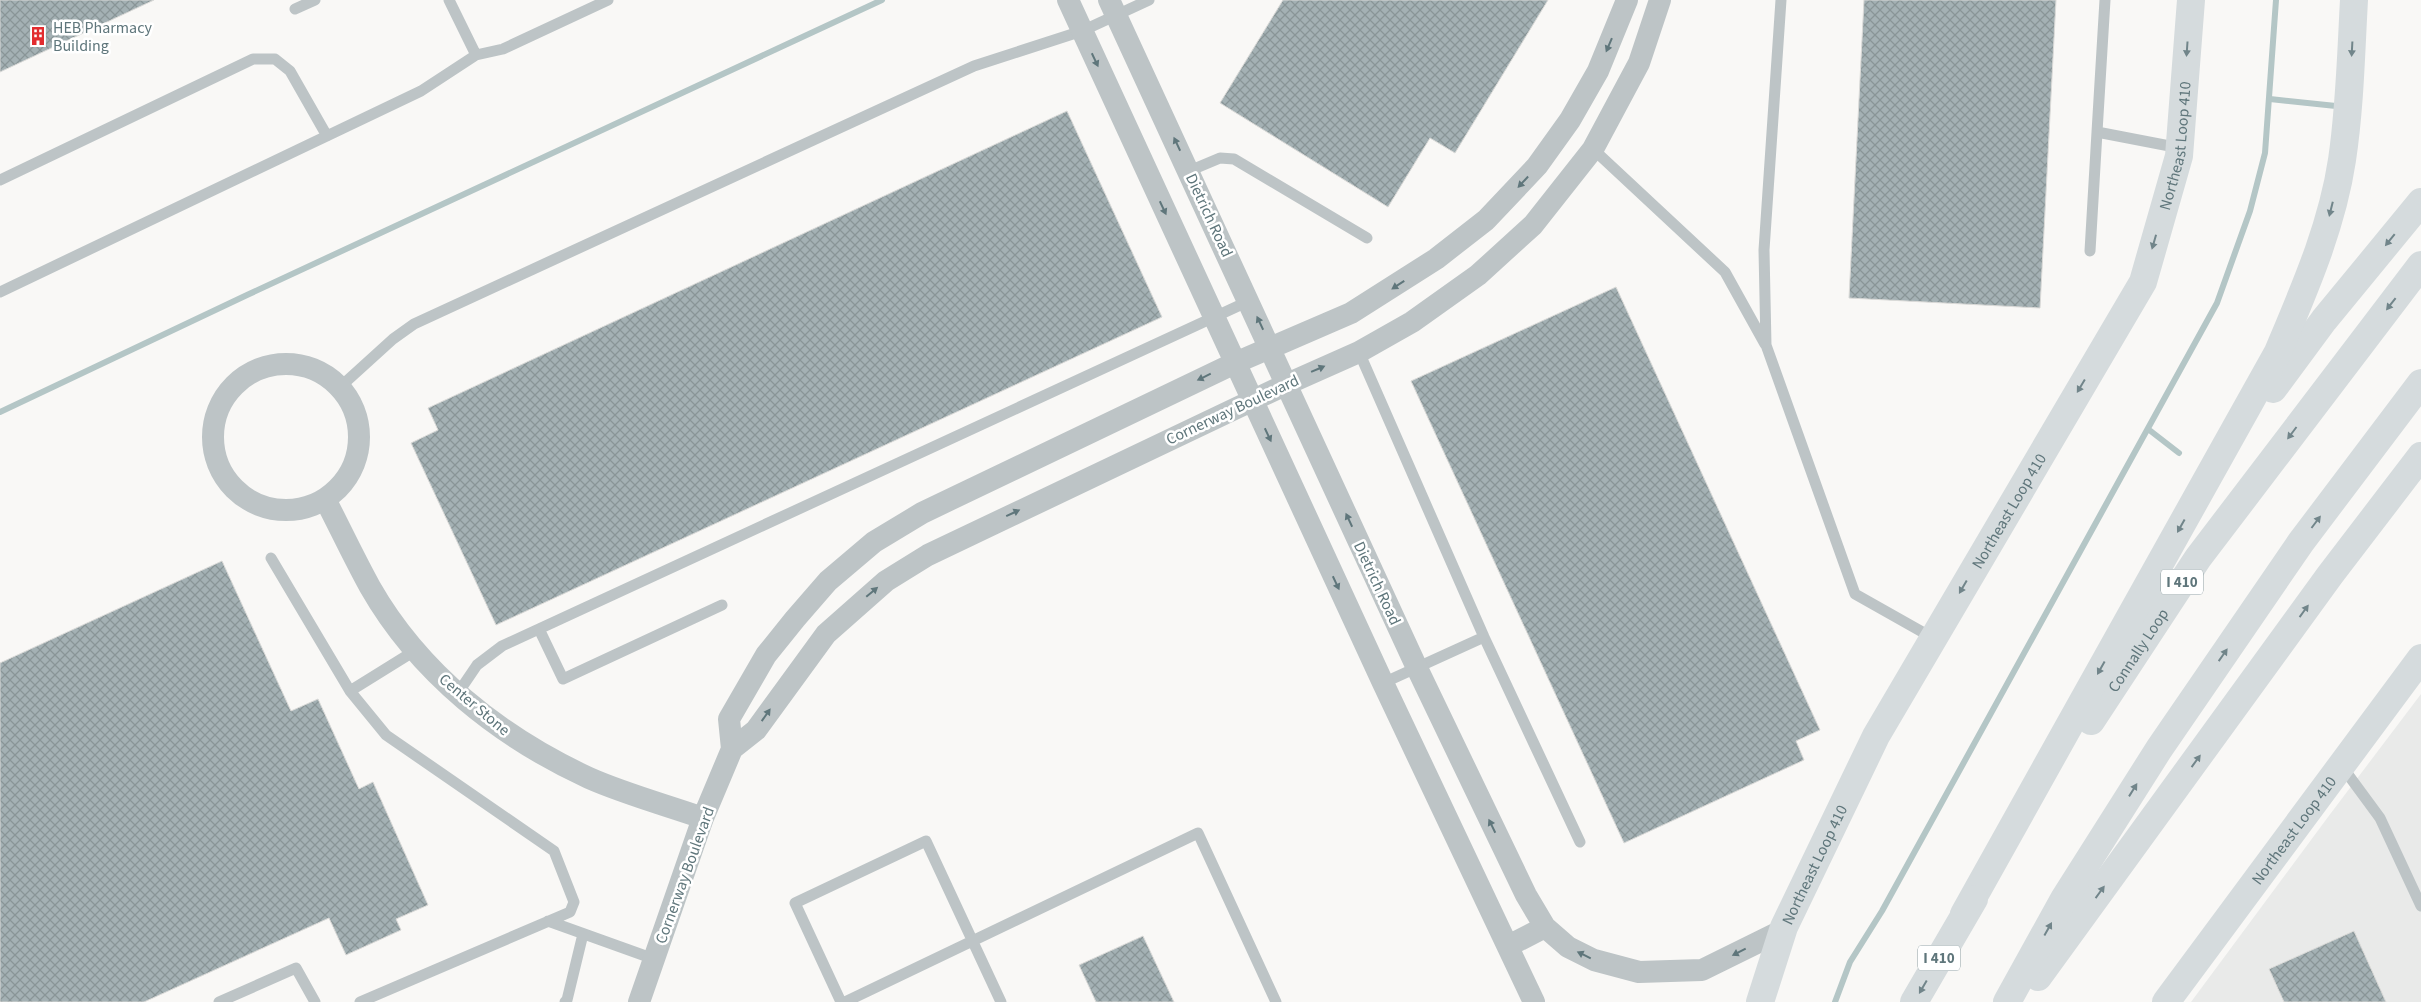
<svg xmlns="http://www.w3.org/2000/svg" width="2421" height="1002" viewBox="0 0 2421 1002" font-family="'Source Sans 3',sans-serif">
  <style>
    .built { fill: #e9eae9 }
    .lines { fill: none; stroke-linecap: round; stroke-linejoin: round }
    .stream { stroke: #b4c6c6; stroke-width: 6 }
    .building { fill: url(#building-cross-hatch); stroke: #dadad8 }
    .service { stroke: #bdc4c6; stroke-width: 11 }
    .minor { stroke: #bdc4c6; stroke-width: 22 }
    .secondary { stroke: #d5dbdd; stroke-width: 28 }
    .motorway { stroke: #d5dbdd; stroke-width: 28 }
    .oneway { fill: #5f767b }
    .oneway2 { fill: #71858a }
    .labels { text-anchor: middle; stroke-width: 5; stroke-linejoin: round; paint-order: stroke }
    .shield { fill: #fff; stroke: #8f9fa3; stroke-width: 1 }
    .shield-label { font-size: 15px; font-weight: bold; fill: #5f767b }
    .poi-label { font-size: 16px; fill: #5f767b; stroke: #fff; text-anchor: start }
    .street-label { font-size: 16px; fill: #5f767b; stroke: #fff }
  </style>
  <defs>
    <pattern id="building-cross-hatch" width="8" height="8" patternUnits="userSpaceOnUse" patternTransform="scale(1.25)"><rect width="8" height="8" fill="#a4b1b4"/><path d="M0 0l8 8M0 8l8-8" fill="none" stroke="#899597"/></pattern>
  </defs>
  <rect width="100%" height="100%" fill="#f9f8f6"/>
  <path class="built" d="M2421,694V1002H2191L2328,817Z"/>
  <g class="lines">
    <path class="stream" d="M2270,99L2336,106
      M0,412L247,295L882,0
      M2148,429L2179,453
      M1835,1002L1850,962L1882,911L2217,303L2250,211L2265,153L2276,0"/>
  </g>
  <path class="building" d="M0,0H154L0,72Z
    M1283,0H1548L1455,153L1430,138L1388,207L1220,103Z
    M1864,0H2056L2040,308L1849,298Z
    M1067,111L1162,317L496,625L411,443L438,430L428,408Z
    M1616,287L1820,730L1796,741L1804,760L1624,843L1411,381Z
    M222,561L291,711L318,699L359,789L373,782L428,905L396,919L401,930L346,955L329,918L144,1002H0V663Z
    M2354,931L2386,1002H2284L2269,969Z
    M1143,936L1174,1002H1096L1079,965Z"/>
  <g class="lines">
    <path class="service" d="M449,0L476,55L503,49L608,0
      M1781,0L1764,250L1766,345L1855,594L1933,638
      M295,9L315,0
      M2097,132L2105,0
      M1593,149L1725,272L1765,344
      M1189,171L1220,158L1234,159L1367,238
      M0,180L253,59H275L290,71L327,136
      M2090,251L2097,132L2180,148
      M0,292L421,91L476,55
      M1359,352L1484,637L1580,842
      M339,388L393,339L414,324L974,66L1082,31L1149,0
      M271,558L350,691L386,735L554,851L574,902L570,912L360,1002
      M539,629L563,679L722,605
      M1383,683L1484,637
      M350,691L416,650
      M458,693L477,665L502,646L1249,301
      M2341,765L2380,818L2421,906
      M548,921L654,959
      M219,1002L296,968L315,1002
      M565,1002L567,1000L583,934
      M841,1002L795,903L926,841L1001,1002
      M845,1002L1198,833L1276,1002"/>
    <path class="minor" d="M1068,0L1383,683L1534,1002
      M1109,0L1417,668L1526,895L1545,927L1568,947L1594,960L1639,972L1702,970L1783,930
      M213 437a73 73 0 1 1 146 0a73 73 0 1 1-146 0Z
      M325,499C340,528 354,558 370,587C419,673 500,737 589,778C625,794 666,805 703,818
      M732,749L729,719L766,655L795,619L828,581L874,542L922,513L1235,363L1351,313L1436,259L1486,220L1537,166L1570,120L1598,71L1627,0
      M1508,946L1545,927
      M639,1002L703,818L732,749L756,730L826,634L886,581L928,555L1287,384L1359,352L1412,322L1478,275L1533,225L1593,149L1639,63L1660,0"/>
    <g class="secondary">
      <path id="s1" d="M1760,1002L1784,927L1876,736L2143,282L2179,156L2191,0"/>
      <path id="s2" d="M2166,1002L2421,658"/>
    </g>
    <g class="motorway">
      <path d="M2273,389L2324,320L2421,202"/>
      <path id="s3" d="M2091,721L2198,558L2421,265"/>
      <path d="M1964,914L2278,352C2304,290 2332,227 2342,160C2350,107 2351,53 2354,0"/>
      <path d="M2038,977L2330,575L2421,456"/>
      <path d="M1914,1002L1974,899"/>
      <path d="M2007,1002L2064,899L2159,749L2301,542L2421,383"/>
    </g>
  </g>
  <defs><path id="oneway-solid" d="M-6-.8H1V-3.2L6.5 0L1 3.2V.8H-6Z" transform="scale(1.25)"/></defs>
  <g class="oneway">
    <use href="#oneway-solid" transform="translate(1609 45) rotate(113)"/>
    <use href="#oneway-solid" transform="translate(1095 60) rotate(65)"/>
    <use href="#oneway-solid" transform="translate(1177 144) rotate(-115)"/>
    <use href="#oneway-solid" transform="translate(1523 182) rotate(133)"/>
    <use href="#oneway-solid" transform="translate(1163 208) rotate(65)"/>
    <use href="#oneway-solid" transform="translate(1398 285) rotate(147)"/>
    <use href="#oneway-solid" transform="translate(1260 323) rotate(-115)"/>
    <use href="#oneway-solid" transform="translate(1318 369) rotate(-23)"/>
    <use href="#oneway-solid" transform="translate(1204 377) rotate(154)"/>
    <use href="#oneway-solid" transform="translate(1268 435) rotate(65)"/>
    <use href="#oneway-solid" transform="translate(1013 513) rotate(-25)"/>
    <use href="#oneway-solid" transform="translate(1349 520) rotate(-115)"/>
    <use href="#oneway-solid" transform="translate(1336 583) rotate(65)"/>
    <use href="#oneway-solid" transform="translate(872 592) rotate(-40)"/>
    <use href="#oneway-solid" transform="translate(766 715) rotate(-55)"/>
    <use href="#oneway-solid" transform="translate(1492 826) rotate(-116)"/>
    <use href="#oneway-solid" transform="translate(1739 952) rotate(153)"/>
    <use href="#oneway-solid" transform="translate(1584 955) rotate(-154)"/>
  </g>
  <g class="oneway2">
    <use href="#oneway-solid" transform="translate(2187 49) rotate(94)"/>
    <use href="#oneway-solid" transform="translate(2352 49) rotate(93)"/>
    <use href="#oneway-solid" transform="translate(2331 209) rotate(104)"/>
    <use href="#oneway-solid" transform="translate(2390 240) rotate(129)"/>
    <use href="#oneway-solid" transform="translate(2154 242) rotate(106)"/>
    <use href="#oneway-solid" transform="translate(2391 304) rotate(128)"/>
    <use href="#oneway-solid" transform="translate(2081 386) rotate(121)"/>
    <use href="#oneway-solid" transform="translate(2292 433) rotate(127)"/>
    <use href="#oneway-solid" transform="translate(2316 522) rotate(-53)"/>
    <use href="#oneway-solid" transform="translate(2181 526) rotate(119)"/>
    <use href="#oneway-solid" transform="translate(1963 587) rotate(120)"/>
    <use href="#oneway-solid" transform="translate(2304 611) rotate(-54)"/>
    <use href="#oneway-solid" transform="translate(2223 655) rotate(-55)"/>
    <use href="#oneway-solid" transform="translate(2101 668) rotate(119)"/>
    <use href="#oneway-solid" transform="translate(2196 761) rotate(-54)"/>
    <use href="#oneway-solid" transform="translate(2133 790) rotate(-58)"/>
    <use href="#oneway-solid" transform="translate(2100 892) rotate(-54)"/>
    <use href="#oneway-solid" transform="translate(2048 929) rotate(-61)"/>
    <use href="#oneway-solid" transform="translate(1923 987) rotate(120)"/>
  </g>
  <defs>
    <g id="building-bare" transform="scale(1.5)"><path d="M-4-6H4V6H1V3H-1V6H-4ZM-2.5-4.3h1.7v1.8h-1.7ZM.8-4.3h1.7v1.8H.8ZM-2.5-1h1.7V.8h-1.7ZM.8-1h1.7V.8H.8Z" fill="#e22c2f" stroke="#fff" stroke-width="2.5" paint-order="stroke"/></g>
  </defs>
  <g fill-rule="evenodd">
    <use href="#building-bare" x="38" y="36"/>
  </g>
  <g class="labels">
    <g class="shield">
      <rect x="2161" y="569.5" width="42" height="25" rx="4"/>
      <rect x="1918" y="945.5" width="42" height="25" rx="4"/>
    </g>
    <g class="shield-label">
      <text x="2182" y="587">I 410</text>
      <text x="1939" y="963">I 410</text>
    </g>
    <g class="poi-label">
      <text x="53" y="33">HEB Pharmacy<tspan x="53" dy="18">Building</tspan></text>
    </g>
    <g class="street-label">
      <text dy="6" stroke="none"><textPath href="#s1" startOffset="958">Northeast Loop 410</textPath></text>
      <text transform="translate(1210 215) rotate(65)" y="6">Dietrich Road</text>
      <text transform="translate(1232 409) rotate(-25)" y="6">Cornerway Boulevard</text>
      <text dy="6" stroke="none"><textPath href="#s1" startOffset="552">Northeast Loop 410</textPath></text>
      <text transform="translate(1378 583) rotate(65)" y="6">Dietrich Road</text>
      <text dy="6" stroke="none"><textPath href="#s3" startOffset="85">Connally Loop</textPath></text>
      <text transform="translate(475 704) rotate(40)" y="6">Center Stone</text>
      <text dy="6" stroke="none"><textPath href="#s2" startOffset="214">Northeast Loop 410</textPath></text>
      <text dy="6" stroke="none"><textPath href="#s1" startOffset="148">Northeast Loop 410</textPath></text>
      <text transform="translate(684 875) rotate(-70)" y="6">Cornerway Boulevard</text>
    </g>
  </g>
</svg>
